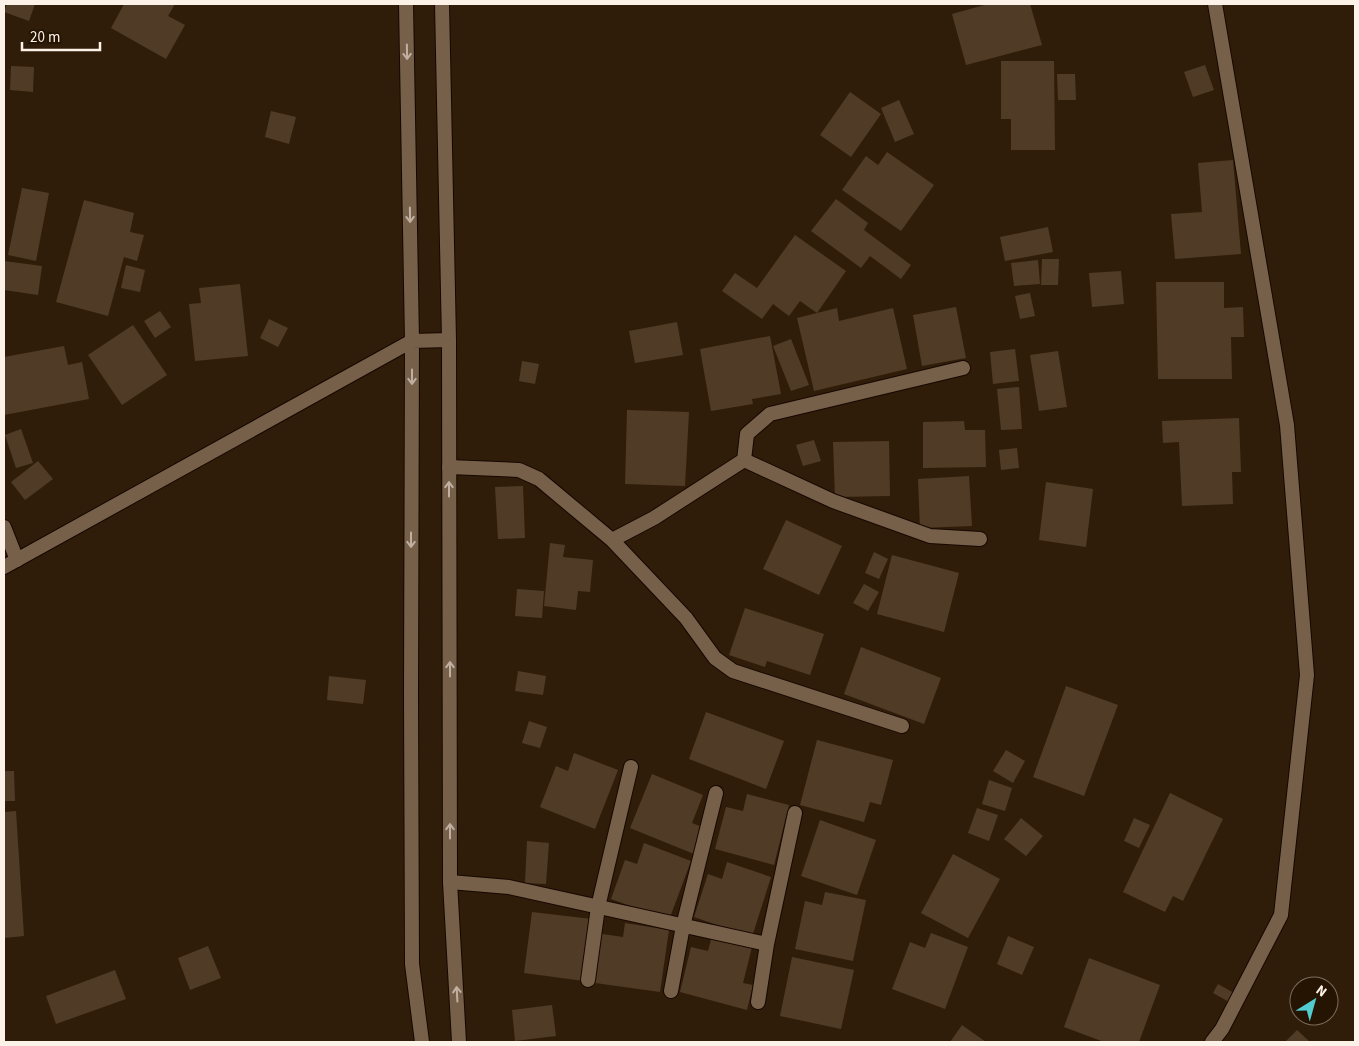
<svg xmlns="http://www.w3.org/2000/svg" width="1359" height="1046" viewBox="0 0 1359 1046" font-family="'Source Sans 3',sans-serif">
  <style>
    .building { fill: #503b26 }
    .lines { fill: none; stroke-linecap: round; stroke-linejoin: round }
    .minor-casing { stroke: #170700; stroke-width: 16 }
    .tertiary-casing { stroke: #170700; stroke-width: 16 }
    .minor { stroke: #77604a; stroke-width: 14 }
    .tertiary { stroke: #77604a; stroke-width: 14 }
    .oneway { stroke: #c1b0a1 }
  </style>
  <rect width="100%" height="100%" fill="#301d09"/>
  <path class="building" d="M7,4H35L29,21L4,12Z
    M124,4H175L168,16L185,25L166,59L111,28Z
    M988,4H1030L1042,45L966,65L952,14Z
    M1001,61H1054L1055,150H1011V119H1001Z
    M1205,65L1214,90L1193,97L1184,72Z
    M11,66L34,67L33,92L10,90Z
    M1057,74H1075L1076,100H1058Z
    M850,92L881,114L851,157L820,135Z
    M899,100L914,134L895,142L881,108Z
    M271,111L296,117L289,144L265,137Z
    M887,152L934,185L901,231L842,190L866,156L878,165Z
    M1233,160L1241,254L1175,259L1171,214L1202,212L1198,163Z
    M22,188L49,193L36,261L8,255Z
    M836,199L868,223L864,230L911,265L901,279L870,256L861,268L811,231Z
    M84,200L134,213L130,232L144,235L137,261L124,257L108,316L56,302Z
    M1048,227L1053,252L1005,261L1000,237Z
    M795,235L846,271L817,313L800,301L789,316L773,304L762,319L722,291L735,273L757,288Z
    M1042,259H1059L1058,285H1041Z
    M1038,260L1040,284L1014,286L1011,263Z
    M4,261L42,266L38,295L4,290Z
    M126,265L145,270L140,292L121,288Z
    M1121,271L1124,304L1092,307L1089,273Z
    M1156,282H1224V308L1243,307L1244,337H1231L1232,379H1158Z
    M240,284L248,356L195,361L189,304L201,303L199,288Z
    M1030,293L1035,316L1020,319L1015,296Z
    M956,307L966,358L922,366L913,315Z
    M837,308L839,321L893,308L907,369L814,391L797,318Z
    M160,311L171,327L155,338L144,321Z
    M269,319L288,328L278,347L260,338Z
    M677,322L683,355L635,363L629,331Z
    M133,325L167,375L122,405L88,355Z
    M770,336L781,394L752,399L753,404L711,411L700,349Z
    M791,339L809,385L791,391L773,346Z
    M64,346L68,365L82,362L89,399L4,415V357Z
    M1015,349L1019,381L993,384L990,352Z
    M1058,351L1067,407L1039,411L1030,355Z
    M522,361L539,364L535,384L519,381Z
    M1019,387L1022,429L1001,430L997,389Z
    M627,410L689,412L685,486L625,484Z
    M1239,418L1241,472H1232L1233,504L1182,506L1179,442L1163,443L1162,421Z
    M964,421L965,430H985L986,467L923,468V422Z
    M21,429L33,463L16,468L5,435Z
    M814,440L821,461L803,466L796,445Z
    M889,441L890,496L835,497L833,442Z
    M1017,448L1019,468L1001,470L999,450Z
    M38,461L53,479L25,500L11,482Z
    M969,476L972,526L920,528L918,479Z
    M1046,482L1093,489L1086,547L1039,540Z
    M523,486L525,538L498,539L495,487Z
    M786,520L842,546L819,595L763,569Z
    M550,543L565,545L563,557L593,560L590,592L578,591L576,610L544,606Z
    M874,552L888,559L879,579L865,573Z
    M892,555L959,573L944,632L877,614Z
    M864,584L879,592L868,611L853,603Z
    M517,589L544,591L542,618L515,616Z
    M745,608L824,634L810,675L767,661L765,667L729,655Z
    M861,647L941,678L924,724L844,694Z
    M518,671L546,676L543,695L515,691Z
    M329,676L366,680L363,704L327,700Z
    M1066,686L1118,705L1084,796L1033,777Z
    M706,712L784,741L766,789L689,759Z
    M529,721L547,727L540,748L522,743Z
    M817,740L893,760L881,805L870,802L864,822L800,805Z
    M1006,750L1025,761L1013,783L993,771Z
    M574,753L618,770L595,829L540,807L556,766L568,771Z
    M4,771H14L15,801H4Z
    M652,774L703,795L692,823L705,828L694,854L630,828Z
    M989,780L1012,788L1005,811L982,804Z
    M1170,793L1223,819L1183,901L1173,896L1165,912L1123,892Z
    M747,794L789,805L774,865L715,849L726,807L743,811Z
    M977,808L998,815L989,841L968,833Z
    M16,811L24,936L4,938V812Z
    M1021,818L1043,836L1026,856L1004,839Z
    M1134,818L1150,825L1139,848L1124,841Z
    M820,820L876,840L857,895L801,876Z
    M527,841L549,843L546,884L525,883Z
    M644,843L691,861L669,920L611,899L625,860L637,864Z
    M953,854L1000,879L968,938L921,913Z
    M727,862L771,877L752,937L694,917L708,874L722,879Z
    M825,892L866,900L853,961L795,949L805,901L822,905Z
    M532,912L592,919L584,981L524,973Z
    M625,923L669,930L660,992L595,983L602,934L623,937Z
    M931,933L968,947L945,1009L892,989L910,942L925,948Z
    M712,936L752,947L743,983L753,985L747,1010L680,992L691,947L708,951Z
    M1008,936L1034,947L1022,975L997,964Z
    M208,946L221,978L190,990L178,958Z
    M792,957L854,970L841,1029L780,1016Z
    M1089,958L1160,985L1139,1042H1104L1064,1027Z
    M115,970L126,999L56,1024L46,996Z
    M1218,984L1234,993L1229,1002L1213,993Z
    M552,1005L556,1036L515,1041L512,1010Z
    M962,1025L986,1042H950Z
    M1297,1030L1310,1042H1285Z"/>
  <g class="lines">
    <g class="minor-casing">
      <path id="minor" d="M744,460L833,501L930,536L980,539
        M449,467L519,470L539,479L612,540L686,618L715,658L733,671L902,726
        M4,527L17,560
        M612,540L654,518L744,460L747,434L770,414L963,368
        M450,882L509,887L767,944
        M588,980L598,907L631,767
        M671,991L683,926L716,793
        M758,1002L767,944L795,813
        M1212,1042L1222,1029L1281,915L1307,675L1287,425L1215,4"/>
    </g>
    <g class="tertiary-casing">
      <path id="tertiary" d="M406,4L412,341L411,695L412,964L422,1042
        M442,4L449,340L450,882L459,1042
        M4,567L412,341L449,340"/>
    </g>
    <use href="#minor" class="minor"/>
    <use href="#tertiary" class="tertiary"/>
  </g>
  <defs><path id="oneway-shaft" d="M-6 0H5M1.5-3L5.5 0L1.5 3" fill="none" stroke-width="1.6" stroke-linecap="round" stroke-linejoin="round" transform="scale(1.25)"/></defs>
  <g class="oneway">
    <use href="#oneway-shaft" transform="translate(407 52) rotate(89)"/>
    <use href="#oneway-shaft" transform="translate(410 215) rotate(89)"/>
    <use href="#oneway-shaft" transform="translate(412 377) rotate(90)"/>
    <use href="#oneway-shaft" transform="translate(449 489) rotate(-90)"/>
    <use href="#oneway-shaft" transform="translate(411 540) rotate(90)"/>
    <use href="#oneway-shaft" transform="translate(450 669) rotate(-90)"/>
    <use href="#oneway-shaft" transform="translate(450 831) rotate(-90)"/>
    <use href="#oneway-shaft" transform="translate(457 994) rotate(-93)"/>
  </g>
  <rect width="1359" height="1046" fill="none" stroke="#fdf2e8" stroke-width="10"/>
  <g transform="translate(1314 1001) rotate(37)"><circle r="24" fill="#261402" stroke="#7c6d5e"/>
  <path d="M0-4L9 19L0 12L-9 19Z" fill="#52ccd0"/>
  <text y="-8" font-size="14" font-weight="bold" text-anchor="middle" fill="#fdf2e8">N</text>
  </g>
  <path d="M22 42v8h78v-8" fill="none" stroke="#fdf2e8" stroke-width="2.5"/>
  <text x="30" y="42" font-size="15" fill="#fdf2e8" stroke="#261402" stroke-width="4" paint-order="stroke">20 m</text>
</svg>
